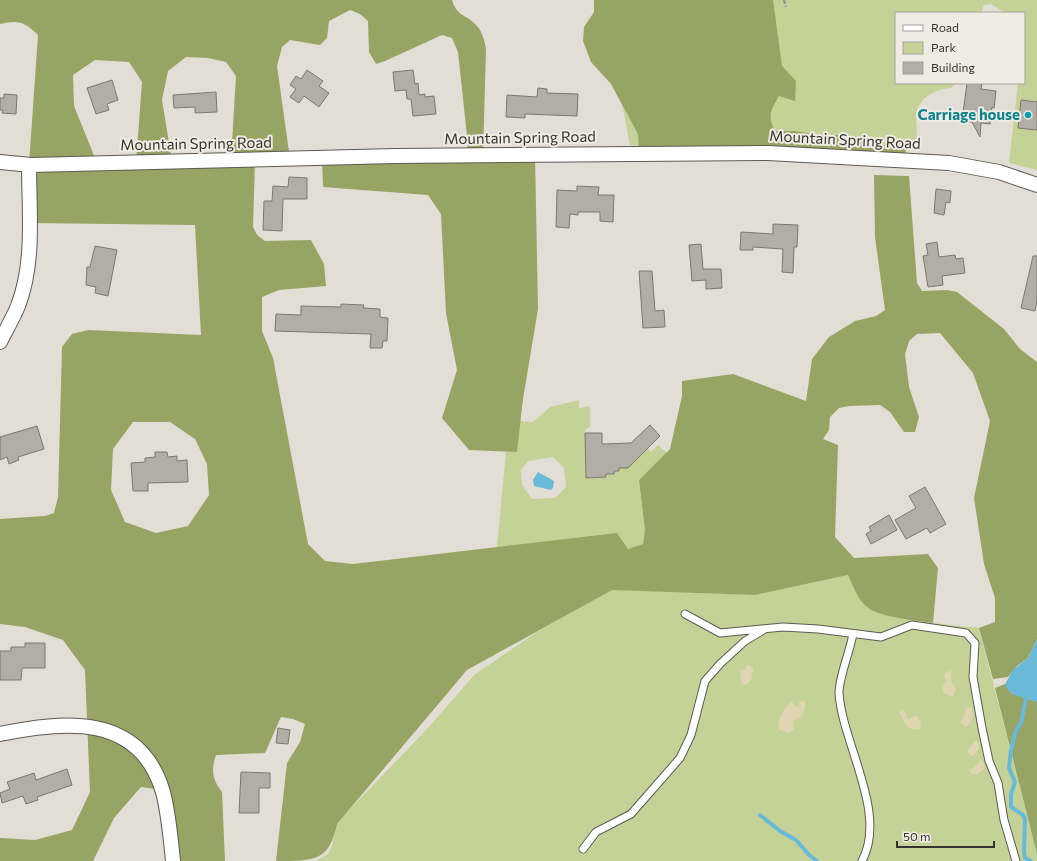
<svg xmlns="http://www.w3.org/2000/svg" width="1037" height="861" viewBox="0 0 1037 861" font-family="Commissioner,sans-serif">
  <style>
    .green { fill: #c5d297; fill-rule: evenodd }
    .forest { fill: #97a463; fill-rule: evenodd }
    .sand { fill: #dfd5b0 }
    .water { fill: #69b9d8 }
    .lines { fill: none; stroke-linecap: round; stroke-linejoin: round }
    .stream { stroke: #69b9d8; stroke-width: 4 }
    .building { fill: #b2ada5; stroke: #7c7770 }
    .service-casing { stroke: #5e5a53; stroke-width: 9 }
    .minor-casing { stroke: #5e5a53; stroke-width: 16 }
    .path { stroke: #95918a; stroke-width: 2.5; stroke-dasharray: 4 2; stroke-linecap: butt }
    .service { stroke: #fff; stroke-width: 7 }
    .minor { stroke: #fff; stroke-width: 14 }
    .culture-dot { fill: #0f9aa8; stroke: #f0ebe3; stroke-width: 1.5 }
    .labels { text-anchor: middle; stroke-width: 4; stroke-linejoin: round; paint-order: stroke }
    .culture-label { font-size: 15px; font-weight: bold; fill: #0d838f; stroke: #f0ebe3; text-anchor: end }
    .street-label { font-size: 15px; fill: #35332f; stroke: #f0ebe3 }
  </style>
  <rect width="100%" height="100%" fill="#e3ded5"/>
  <path class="green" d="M602,0H1037V170L1009,163L1018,83H1024V13H1005L991,4L984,5L981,13H896V83H956L951,88C937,89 920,96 917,112C915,122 918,133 917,143L907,147L906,153L630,145Z
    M579,400V408L590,406V427L586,429L585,433L586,478L606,477V474H614V471H619V468H628L638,458L634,452L648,448L651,452L658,445L667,453L639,480L645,530L643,544L628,549L497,547L506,452H517L520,421L533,422L550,407ZM553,457L564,468L566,487L555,498L532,499L522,485L521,470L528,461Z
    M848,575L858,595L881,614L933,623L979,628L1037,854V861H316L328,854L332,846L337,824L351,808L428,728L474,675L534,634L612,589L755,595Z"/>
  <path class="forest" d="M0,0H452C457,17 466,14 476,25C482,31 484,39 486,48L483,155H535L538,309L523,399L517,452L469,450L442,418L457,370L446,313L441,214L428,195L323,187L322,158L466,150L468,145L458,52L452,38L442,35L385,61L376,64L369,52L368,21L360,14L350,10L329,21L327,38L320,45L290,40L282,47L277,66L290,159L255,160L253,227L257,235L265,241L311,240L324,264L326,286L279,290L262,297V331L273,358L308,544L325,561L353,564L617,533L628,549L643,544L645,530L639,480L670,449L682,396V381L733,374L806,401L812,359L829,337L855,321L876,316L885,310L875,237L874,175L909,176L917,283L922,291L947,290L957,292L1004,329L1020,349L1037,362V639L1028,658L1017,666L1008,677L993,679L979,628L995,622V598L984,564L974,498L990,421L973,373L940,333L917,334L909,341L905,354L909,387L919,417L915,432H904L890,412L880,405L849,406L839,408L830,417L829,430L823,439L838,445L835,537L854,558L928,554L938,568L933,623C916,620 880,618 867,607C858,600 853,586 848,575L755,595L612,590L467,670L337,824C329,861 315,861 276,861L287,763L300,742L305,724L293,719L281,717L265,753L216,755C211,770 212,779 222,792L225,861H173L162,790L141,787L114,818L93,861H0V838L35,840L72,830L90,792L85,670L63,640L25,627L0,624V519L45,516L54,513L58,497L62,347L72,334L88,330L201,335L195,225L30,223L29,165L38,35C24,21 18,20 0,24ZM186,57L208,58L226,62L236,76L231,160L172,161L162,100L168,71ZM95,60L129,62L142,82L136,162L97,163L74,106L73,75ZM133,422H170L195,439L207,464L209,495L188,526L156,533L125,522L111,490L113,449Z
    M594,0H773L782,66L796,81L795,101L779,96C771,109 767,117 775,131H795L821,135H844L862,137L874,147L893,149L907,147L902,160L639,154L638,134L611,84L591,62L583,41L584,27L594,12Z
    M1005,684L1011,693L1037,702V854L995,688Z"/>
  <path class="sand" d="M746,665L751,666L754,670L751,673L753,678L746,685L741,683L740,669H746Z
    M950,670C952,674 950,675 951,680C953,687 960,688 952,697L944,693L942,687L946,681L944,674Z
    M801,701L806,702C802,719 807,712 793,721L794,729L789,733L779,730C775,724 785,705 792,702L797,707Z
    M967,707H971C975,713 972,723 966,727L960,722L965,715V709Z
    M901,709L905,711L908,719L915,716H918L921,725L920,729C906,732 905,720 899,712Z
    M976,740L979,743V749L972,756L967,752Z
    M981,760L984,763V769L978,774H971L969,770L974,768Z"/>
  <path class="water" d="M538,472L554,481L553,488L551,490L534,486L533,480Z
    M1037,639V702C1026,698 1007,696 1005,684L1013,670L1028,658Z"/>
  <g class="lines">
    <path class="stream" d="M1026,698L1021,723L1016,730L1011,750L1009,768L1015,782L1011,794V807L1023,815L1025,819L1024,852L1025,858L1031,861
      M760,815L780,831L796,840L809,855L817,861"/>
  </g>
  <path class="building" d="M307,70L323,81L319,86L329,93L319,107L304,96L299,103L290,97L296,89L290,85L296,76L301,79Z
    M413,70L415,84L418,83L419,95L425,94V97L434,96L436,114L413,116L411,99H407L406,90L395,91L393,72Z
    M112,80L118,100L107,104L109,110L96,114L87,88Z
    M967,83H982L981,89L996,91L994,108L992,107L990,124L981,123L980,137L972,122L962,121Z
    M538,88L547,89V93L578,94L577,116L525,114V118L506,117L507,95L537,97Z
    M216,92L217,112L195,113V107L174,108L173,95Z
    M4,94L17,95L16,114L2,113L3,110H0V98H4Z
    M1021,100L1037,102V130L1018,128Z
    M289,177L307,178V199H283L282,231L263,230L264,201H272L273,186L288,187Z
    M577,186L599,187L598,195H614L613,222L600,221V212H578V215L570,214L569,228L556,227L557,190L577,191Z
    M936,189L951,191L950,203L946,202L944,215L934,213Z
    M773,224L798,225L797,247H794L793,273L782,272L783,249L753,247V250H740L741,232L773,234Z
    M937,242L939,257L955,255L956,259L963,258L965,273L942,276L943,285L928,287L923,256L928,255L926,244Z
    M701,244L703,269H721L722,288L706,289V280L692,281L689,245Z
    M95,246L117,250L108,296L95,293L96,287L86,285L87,267H90Z
    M1033,256H1037V301L1035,311L1021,308Z
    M639,271H652L655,311L664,310L665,327L643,328Z
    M341,304L364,305L363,308L380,309V317L388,318L387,341H383L382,348H370L371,334L275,331L276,314L301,315V306L341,307Z
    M650,425L660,436L628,468H619V471H614V474H606V477L586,478L585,433H602V444L631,443Z
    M37,426L44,449L18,457L19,460L9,464L7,457L0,460V437Z
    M155,452H167L168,457L177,456V461L187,460L188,482L148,483V491H133L131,463L145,462V458L155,457Z
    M925,487L946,524L930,533L927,528L906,539L895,520L916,508L909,496Z
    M889,515L897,530L871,544L866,534L871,531L869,527Z
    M25,643H45V668H22L21,680H0V651H11V647H25Z
    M278,728L290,730L288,744L276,743Z
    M67,769L72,785L37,797L38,800L26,804L23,796L2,803L0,793L10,789L7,782L34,773L36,780Z
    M241,772L270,773V788H259V813H239Z"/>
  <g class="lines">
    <g class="service-casing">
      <path id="service" d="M685,614L720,633L783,627L818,629L881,637L912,625L966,633L975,643L973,677L982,728L989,761L998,783L1004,820L1016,861
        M853,634C850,651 839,677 839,693C842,743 888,813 862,861
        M583,849L596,832L631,814L680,758L691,735L705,681L720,664L745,641L765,629"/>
    </g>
    <g class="minor-casing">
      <path id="minor" d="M0,162L31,165L395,156L768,153L949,163L999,172L1037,185
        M0,342C6,330 13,318 18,306C35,262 29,211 29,165
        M0,734C63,721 138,713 162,789C168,807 171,841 173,861"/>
    </g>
    <path class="path" d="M784,0L786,7"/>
    <use href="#service" class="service"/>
    <use href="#minor" class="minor"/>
  </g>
  <circle class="culture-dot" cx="1028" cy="115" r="4"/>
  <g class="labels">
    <g class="culture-label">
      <text x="1020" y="120">Carriage house</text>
    </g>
    <g class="street-label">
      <text transform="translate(520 138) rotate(-1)" y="5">Mountain Spring Road</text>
      <text transform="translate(845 140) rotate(3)" y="5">Mountain Spring Road</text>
      <text transform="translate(196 144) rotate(-1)" y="5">Mountain Spring Road</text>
    </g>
  </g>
  <rect x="895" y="12" width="130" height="72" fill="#f0ebe3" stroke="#a5a19b"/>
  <rect x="903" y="25" width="20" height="6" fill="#ffffff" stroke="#a5a19b"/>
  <text x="931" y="32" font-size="12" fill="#35332f">Road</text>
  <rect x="903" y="42" width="20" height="12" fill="#c5d297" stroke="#a5a19b"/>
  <text x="931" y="52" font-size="12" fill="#35332f">Park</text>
  <rect x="903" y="62" width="20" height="12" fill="#b2ada5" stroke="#a5a19b"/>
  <text x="931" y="72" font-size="12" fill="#35332f">Building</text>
  <path d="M897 841v6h97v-6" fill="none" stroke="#35332f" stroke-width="2"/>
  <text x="903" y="841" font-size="12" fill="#35332f" stroke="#f0ebe3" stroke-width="3" paint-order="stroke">50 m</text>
</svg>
